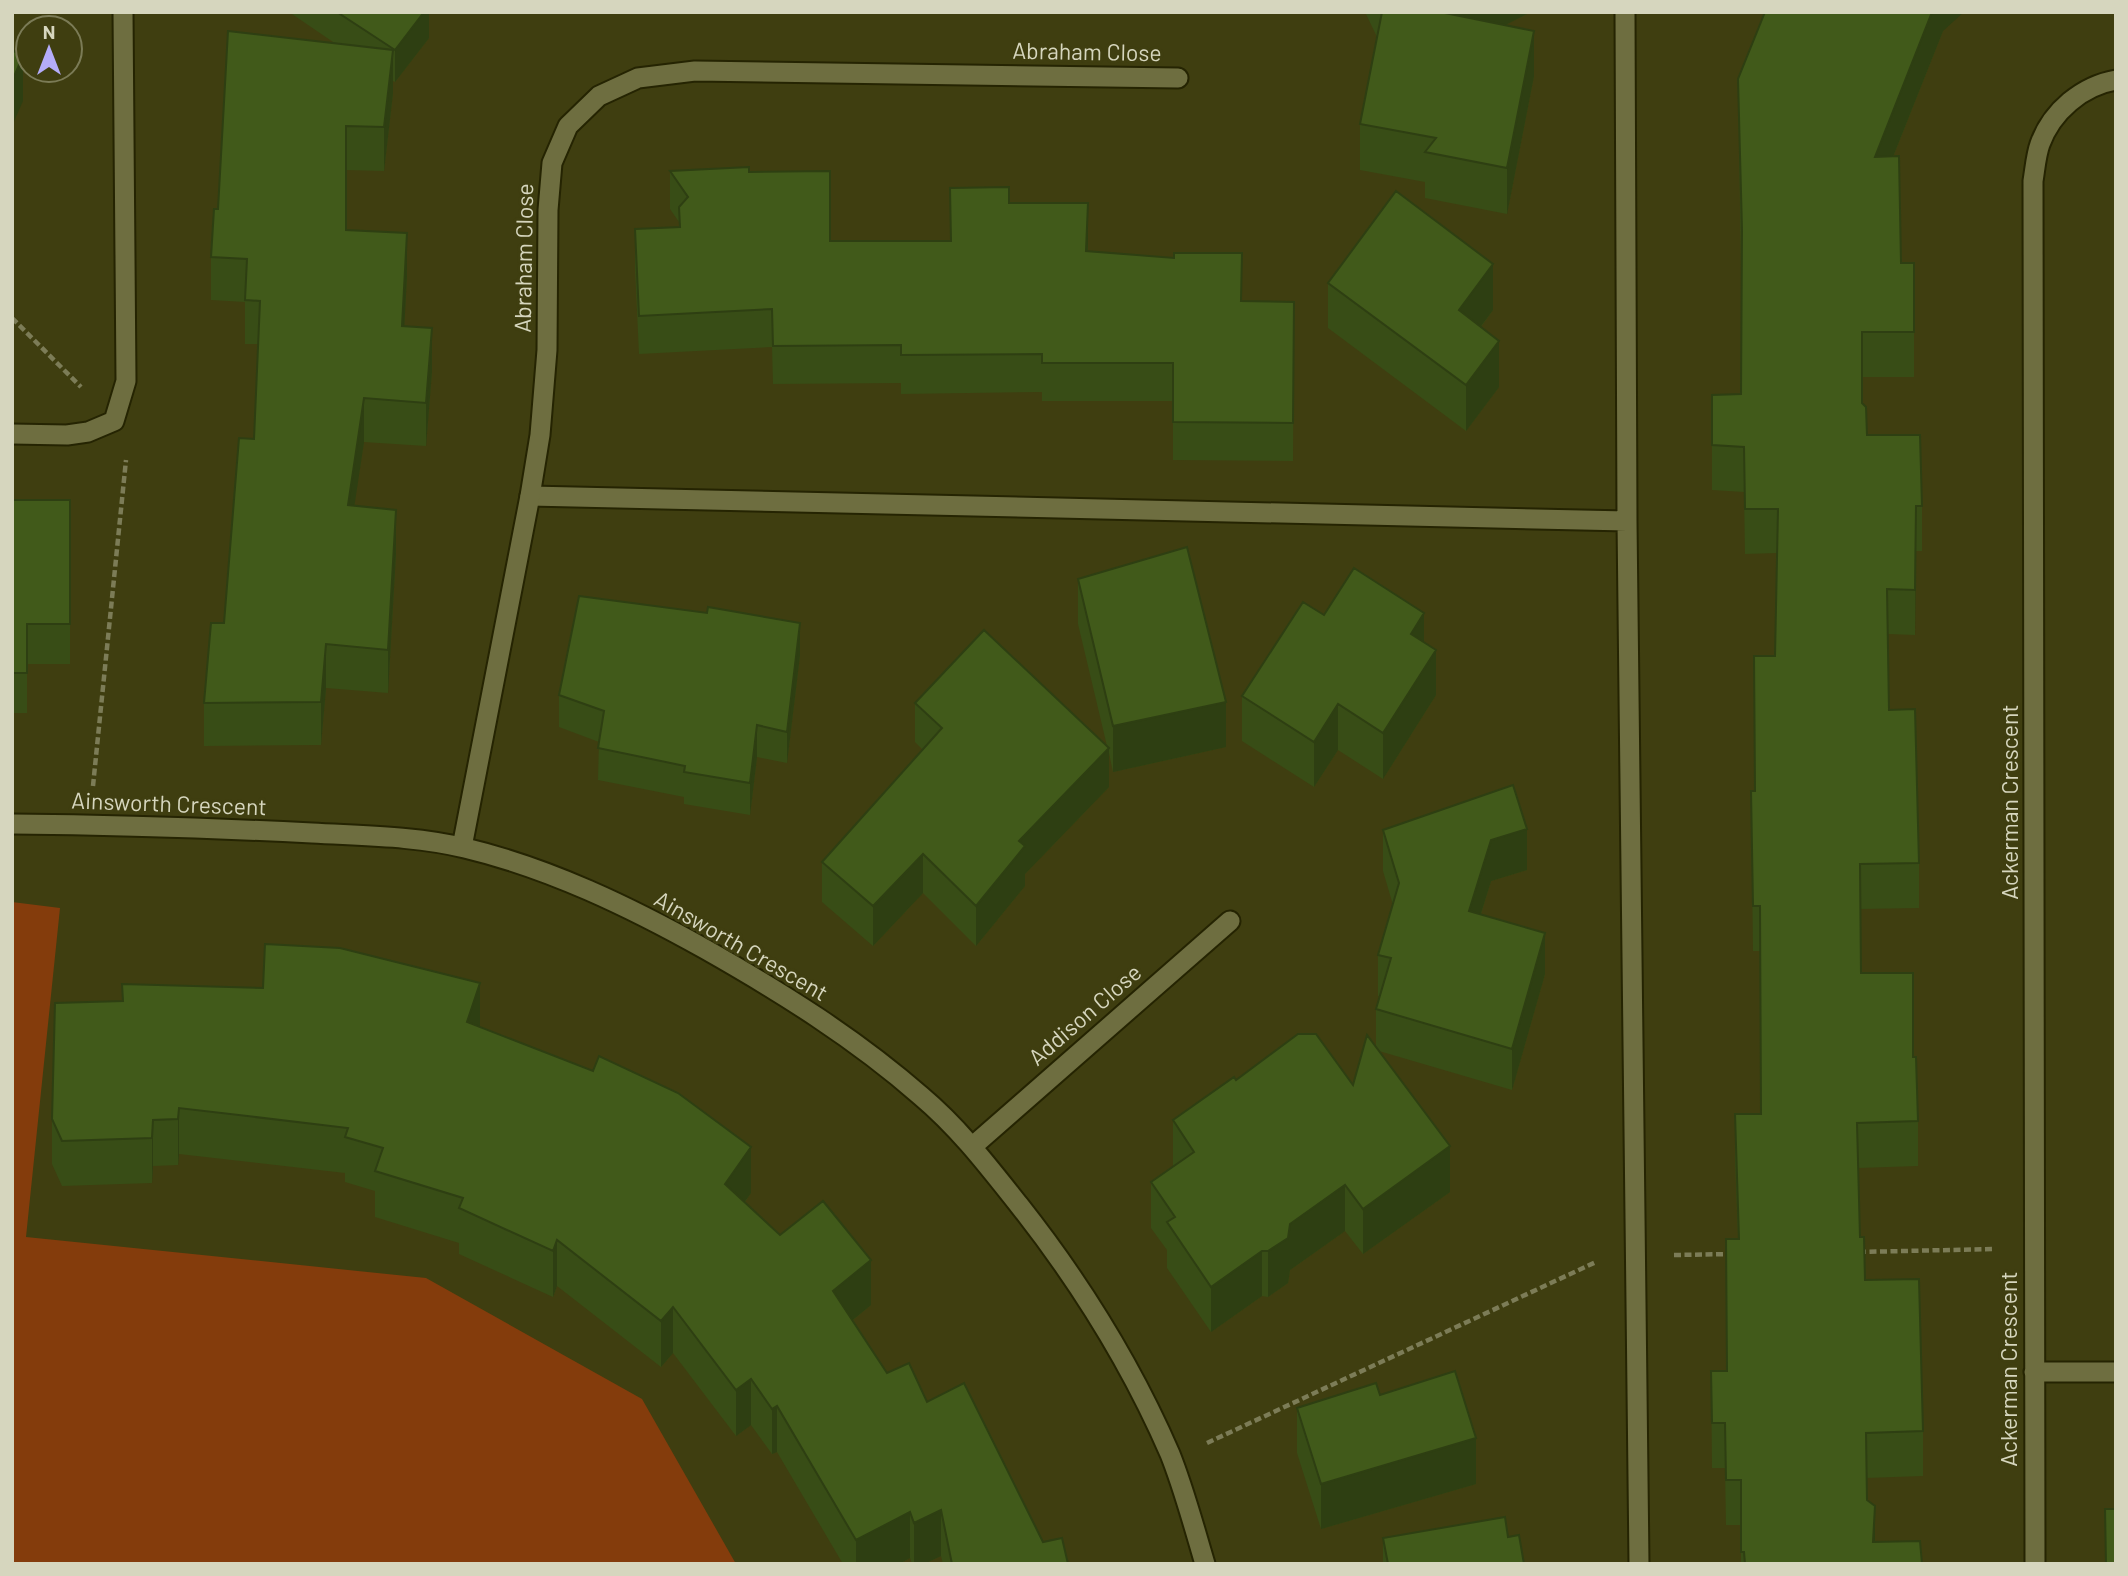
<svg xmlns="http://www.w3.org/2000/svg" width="2128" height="1576" viewBox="0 0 2128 1576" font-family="Barlow,sans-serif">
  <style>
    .green { fill: #843c0c }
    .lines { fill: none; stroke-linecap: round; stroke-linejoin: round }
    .service-casing { stroke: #252402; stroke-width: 23 }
    .minor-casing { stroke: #252402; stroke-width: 23 }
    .path { stroke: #7c7c57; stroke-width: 4.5; stroke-dasharray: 7 3.5; stroke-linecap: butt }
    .service { stroke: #6e6e40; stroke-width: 19 }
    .minor { stroke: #6e6e40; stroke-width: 19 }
    .wall { fill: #384d16 }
    .shaded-wall { fill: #2e3f12 }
    .building { fill: #415a1a; stroke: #2e3f12; stroke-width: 2 }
    .labels { text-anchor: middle; stroke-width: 6; stroke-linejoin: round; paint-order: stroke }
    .street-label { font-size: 23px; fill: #d6d6be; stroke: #3f3e10 }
  </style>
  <rect width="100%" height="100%" fill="#3f3e10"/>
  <path class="green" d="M12,902L60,908L26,1237L426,1278L642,1399L736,1564H12Z"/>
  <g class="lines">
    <g class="service-casing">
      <path id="service" d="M1625,12L1627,521L1639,1564
        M12,434L67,435L88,432L114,421L126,381L123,12
        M530,496L1627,521"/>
    </g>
    <g class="minor-casing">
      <path id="minor" d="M12,824C112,825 212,828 312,833C363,836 416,836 465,848C549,868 630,907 705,949C781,992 856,1039 921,1096C959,1128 988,1166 1019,1205C1079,1281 1131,1364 1170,1454C1184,1489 1194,1527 1205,1564
        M462,847L530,496L540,435L547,350L548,210L552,163L568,126L599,96L638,78L695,71L1178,78
        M973,1146L1230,921
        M2034,1372H2116
        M2035,1564L2033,181C2035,169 2036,155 2040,144C2052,111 2082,86 2116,80"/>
    </g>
    <path class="path" d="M12,318L81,387
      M93,786L126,460
      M1859,1252L1994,1249
      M1674,1255L1731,1254
      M1207,1443L1596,1262"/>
    <use href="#service" class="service"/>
    <use href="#minor" class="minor"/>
  </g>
  <path class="wall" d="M289,12H429V38L395,82L393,81V93L384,171L346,170V230L407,276L404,326L432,371L426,446L364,442L354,506L396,553L388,693L326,688L321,745L204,746V703L224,623L254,439L258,344H245V302L211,300V257L218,209L336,44Z
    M1365,12H1531L1505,25L1534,76L1507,214L1425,198V182L1360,170V124L1377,37Z
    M1943,31L1893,157L1901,263H1914V377H1862V403L1867,435L1922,506V551H1916L1915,635L1888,634L1889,710L1919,863V908L1860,909L1861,973L1913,1057L1918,1121V1166L1858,1168L1860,1237L1865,1280L1923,1431V1476L1866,1478L1867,1500L1875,1542L1922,1564H1741V1525H1726L1725,1468H1712L1711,1371H1727L1738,1239L1735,1159V1114H1761L1760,951H1753L1751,791H1755L1775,656L1777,553L1745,554L1744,492L1712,490V395L1741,394V269L1738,79Z
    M670,171L749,172L830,241H950L1009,203L1088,241V251L1242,301L1294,302L1293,461L1173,460V401H1042V392L901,394V383L773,384L772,347L639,354L635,268V229L679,227V222L670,209Z
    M1328,283L1493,310L1481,327L1499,387L1466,431L1328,328Z
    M12,500H70V664H27V713H12Z
    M1078,579L1226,747L1113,772L1109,753V787L1025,874V886L976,946L923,893L873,946L822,902V862L923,750L915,742V703L1107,746L1078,624Z
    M1324,615L1424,642L1436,695L1383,779L1338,750L1314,787L1242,741V696Z
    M800,655L787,763L757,757L750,815L684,804V797L598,780L599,742L559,727V695Z
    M1383,830L1527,870L1491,881L1481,914L1545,974L1512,1090L1379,1051L1450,1192L1363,1254L1345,1231L1290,1270L1288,1283L1268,1297L1262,1296L1211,1332L1167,1268V1250L1151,1228V1182L1173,1167V1120L1236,1080L1353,1085L1376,1047V1009L1380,996H1378V955L1393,905L1383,871Z
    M122,984L480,1027L751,1193L745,1202L780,1235L871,1305L853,1320L887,1373L927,1402L1043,1542L1068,1564H943L941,1556L924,1564H912L910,1558L899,1564H843L777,1452L772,1454L751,1425L736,1436L673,1353L661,1367L557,1286L553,1297L459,1254V1243L375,1217V1191L345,1182V1173L179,1154L178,1165L153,1166L152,1183L62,1186L52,1164V1119L122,1001Z
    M1380,1395L1476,1484L1321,1529L1297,1453V1408Z
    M1508,1537L1524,1564H1383V1538Z"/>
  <path class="shaded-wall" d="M424,12H429V38L395,82V50Z
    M1440,12H1531L1440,58Z
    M1932,12H1964L1943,31L1875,202V157Z
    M1534,31V76L1507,214V168Z
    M393,50V93L384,171V127Z
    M23,56V101L12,126V81Z
    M1088,203V241L1086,289V251Z
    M407,233V276L402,369V326Z
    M1493,264V310L1459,356V310Z
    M432,328V371L426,446V403Z
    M1499,341V387L1466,431V385Z
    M364,398V442L348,548V505Z
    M1916,506V551L1915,635V590Z
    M396,510V553L388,693V650Z
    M1424,613V659L1411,634Z
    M800,623V655L787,763V732Z
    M326,644V688L321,745V702Z
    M1436,650V695L1383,779V733Z
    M1226,702V747L1113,772V726Z
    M1338,704V750L1314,787V742Z
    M757,725V757L750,815V783Z
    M1109,748V787L1025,874V886L976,946V906L1019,841Z
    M1527,829V870L1491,881L1469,952V911L1491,840Z
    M923,854V893L873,946V906Z
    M1545,933V974L1512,1090V1049Z
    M480,983V1029L467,1022Z
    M179,1108V1154L178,1165V1119Z
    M153,1120V1166L152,1183V1138Z
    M1450,1146V1192L1363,1254V1209Z
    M751,1147V1193L725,1229V1184Z
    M1345,1185V1231L1290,1270L1288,1283L1268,1297V1251L1290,1224Z
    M557,1240V1286L553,1297V1251Z
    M1262,1251V1296L1211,1332V1287Z
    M871,1260V1305L833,1336V1291Z
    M673,1307V1353L661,1367V1321Z
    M751,1379V1425L736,1436V1390Z
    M777,1406V1452L772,1454V1409Z
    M1476,1438V1484L1321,1529V1484Z
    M1875,1506V1551L1873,1542Z
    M941,1510V1556L924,1564H914V1523Z
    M910,1512V1558L899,1564H856V1540Z"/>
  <path class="building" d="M337,12H424L395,50Z
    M1382,12H1440L1534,31L1507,168L1425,152L1436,138L1360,124Z
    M1765,12H1932L1875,157L1899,156L1901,263H1914V332H1862V403L1866,407L1867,435H1920L1922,506H1916L1915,590L1887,589L1889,710L1915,709L1919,863L1860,864L1861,973H1913V1057H1916L1918,1121L1857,1123L1860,1237H1864L1865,1280L1919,1279L1923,1431L1866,1433L1867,1500L1875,1506L1873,1542L1920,1541L1922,1564H1745L1744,1552H1741V1480H1726L1725,1423H1712L1711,1371H1727L1726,1239H1739L1735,1114H1761L1760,906H1753L1751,791H1755L1754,656H1775L1778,509H1745L1744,447L1712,445V395L1741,394L1742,230L1738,79Z
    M228,31L393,50L384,127L346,126V230L407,233L402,326L432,328L426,403L364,398L348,505L396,510L388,650L326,644L321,702L204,703L211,623H224L239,438L254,439L260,301L245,300L247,259L211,257L214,209H218Z
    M12,50L23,56L12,81Z
    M749,167V172L830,171V241H951L950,188L1009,187V203H1088L1086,251L1174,258V253H1242L1241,301L1294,302L1293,423L1173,422V363H1042V354L901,355V345L773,346L772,309L639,316L635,229L680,227L679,207L688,197L670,171Z
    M1396,191L1493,264L1459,310L1499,341L1466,385L1328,283Z
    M12,500H70V624H27V673H12Z
    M1187,547L1226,702L1113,726L1078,579Z
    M1354,568L1424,613L1411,634L1436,650L1383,733L1338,704L1314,742L1242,696L1303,602L1324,615Z
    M579,596L707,613L708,607L800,623L787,732L757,725L750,783L684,772L685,766L598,748L604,711L559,695Z
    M984,630L1109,748L1019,841L1025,846L976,906L923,854L873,906L822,862L942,728L915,703Z
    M1513,785L1527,829L1491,840L1469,911L1545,933L1512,1049L1376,1009L1391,958L1378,955L1399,883L1383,830Z
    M265,944L340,948L480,983L467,1022L593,1071L599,1056L678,1093L751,1147L725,1184L780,1235L823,1201L871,1260L833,1291L887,1373L909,1363L927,1402L964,1383L1043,1542L1062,1538L1068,1564H952L941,1510L914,1523L910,1512L856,1540L777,1406L772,1409L751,1379L736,1390L673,1307L661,1321L557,1240L553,1251L459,1208L463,1198L375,1171L383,1148L345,1137L348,1128L179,1108L178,1119L153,1120L152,1138L62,1141L52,1119L55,1003L123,1001L122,984L263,988Z
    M1298,1034H1316L1353,1085L1367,1035L1450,1146L1363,1209L1345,1185L1290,1224L1288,1238L1268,1251H1262L1211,1287L1167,1222L1175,1217L1151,1182L1194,1152L1173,1120L1234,1077L1236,1080Z
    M1455,1371L1476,1438L1321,1484L1297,1408L1376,1383L1380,1395Z
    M2105,1509H2116V1564H2106Z
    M1505,1517L1508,1537L1519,1535L1524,1564H1388L1383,1538Z"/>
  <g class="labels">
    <g class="street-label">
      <text transform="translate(1087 52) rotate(1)" y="8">Abraham Close</text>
      <text transform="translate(524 258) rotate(-89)" y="8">Abraham Close</text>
      <text transform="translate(2010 802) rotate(-90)" y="8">Ackerman Crescent</text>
      <text transform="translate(169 804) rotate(2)" y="8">Ainsworth Crescent</text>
      <text transform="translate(741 946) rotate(30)" y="8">Ainsworth Crescent</text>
      <text transform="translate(1085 1015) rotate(-41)" y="8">Addison Close</text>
      <text transform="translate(2009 1369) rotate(-90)" y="8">Ackerman Crescent</text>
    </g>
  </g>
  <rect width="2128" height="1576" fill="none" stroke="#d6d6be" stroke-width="28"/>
  <g transform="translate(49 49)"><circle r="33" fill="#3f3e10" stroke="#7b7b56" stroke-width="2"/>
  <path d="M0-5L12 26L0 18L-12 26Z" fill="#b4acf9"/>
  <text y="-10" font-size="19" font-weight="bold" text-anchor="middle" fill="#d6d6be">N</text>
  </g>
</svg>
